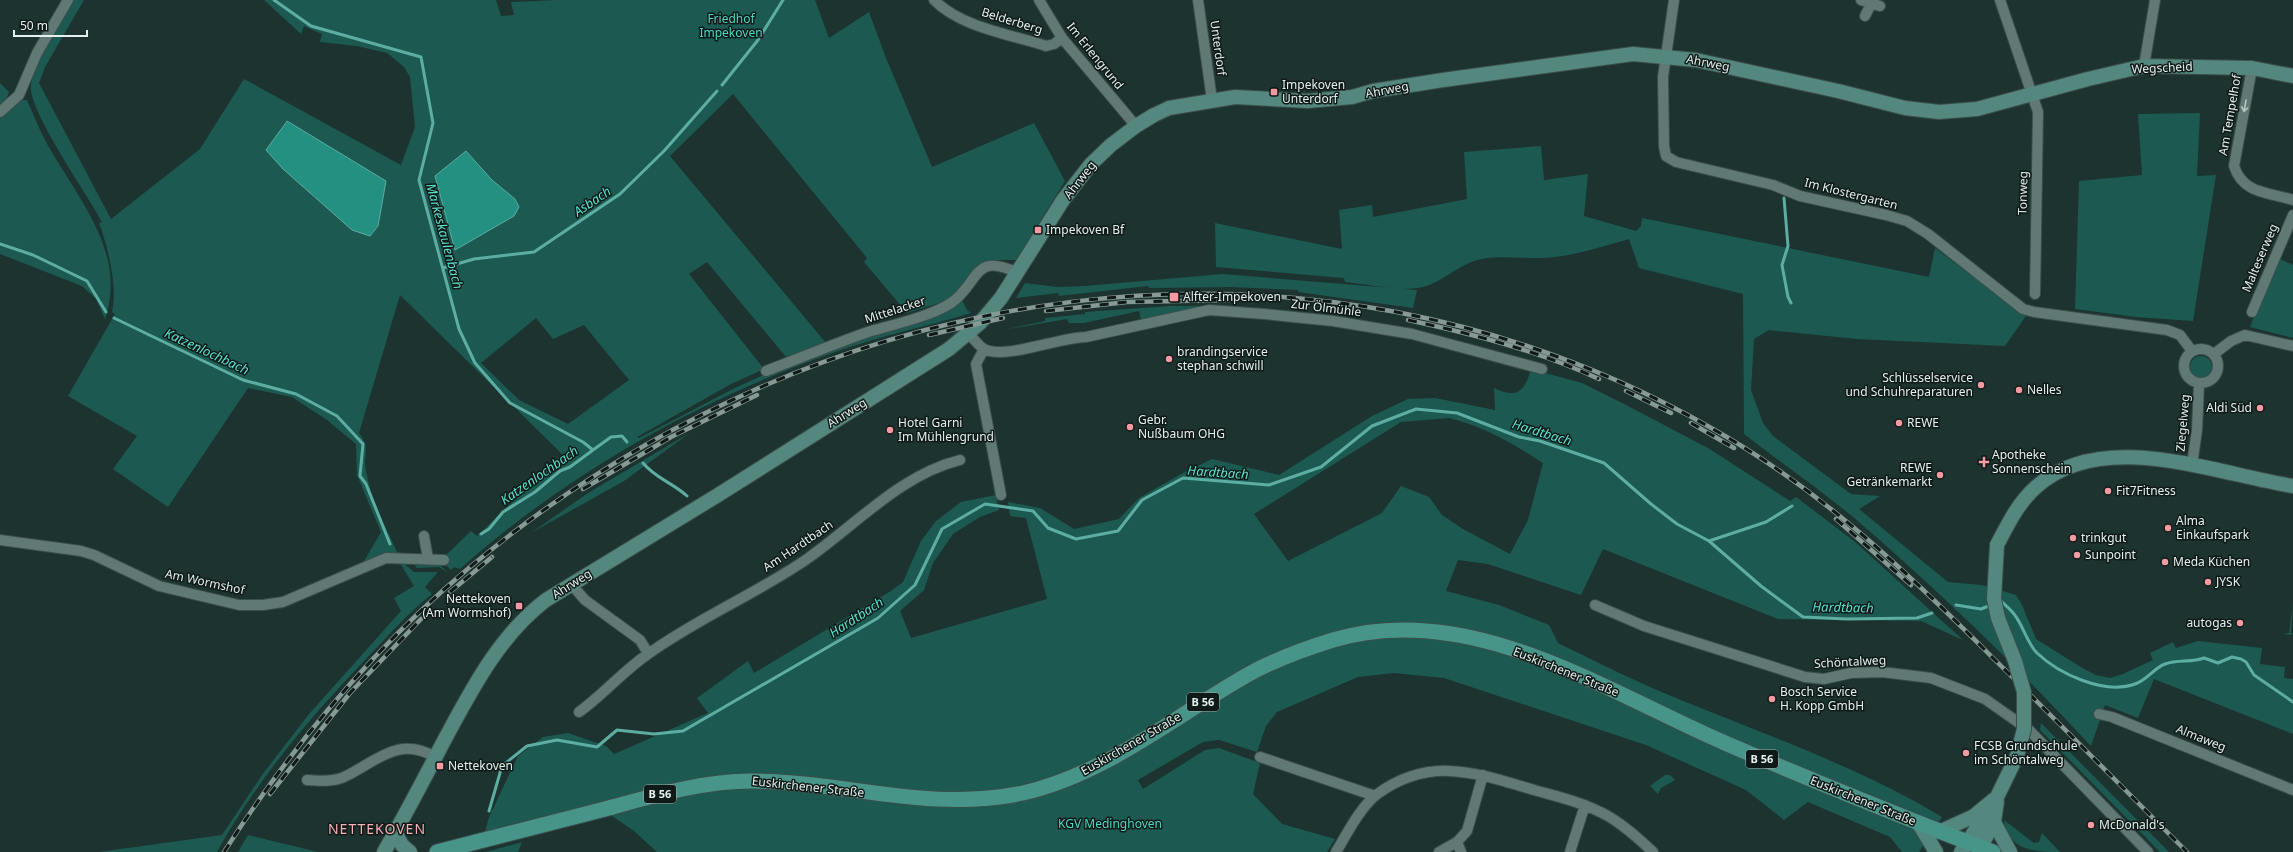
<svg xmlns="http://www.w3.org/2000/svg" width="2293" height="852" viewBox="0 0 2293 852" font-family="'Noto Sans',sans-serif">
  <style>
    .green { fill: #1c5a51; fill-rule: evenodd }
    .water { fill: #239081; stroke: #5dada2 }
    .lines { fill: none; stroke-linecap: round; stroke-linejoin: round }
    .stream { stroke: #5dada2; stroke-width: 3 }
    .street-casing { stroke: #3b4e4b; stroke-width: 12 }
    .secondary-casing { stroke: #3b4e4b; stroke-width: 16 }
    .primary-casing { stroke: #3b4e4b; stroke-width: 17 }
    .street { stroke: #617974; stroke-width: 10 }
    .secondary { stroke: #54877e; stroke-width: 14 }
    .primary { stroke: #479589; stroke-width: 15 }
    .rail-casing { stroke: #879995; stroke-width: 4.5 }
    .rail { stroke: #0f1917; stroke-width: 3; stroke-dasharray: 9; stroke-linecap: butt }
    .secondary-bridge-casing { stroke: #3b4e4b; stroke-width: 16; stroke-linecap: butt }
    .secondary-bridge { stroke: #54877e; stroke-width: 14 }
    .oneway { stroke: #b6c7c3 }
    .poi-dot { fill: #f49aa3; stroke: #0f1917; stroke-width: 1.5 }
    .labels { text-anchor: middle; stroke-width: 3; stroke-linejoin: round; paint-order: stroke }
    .shield { fill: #0f1917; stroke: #a4b0ae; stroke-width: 1 }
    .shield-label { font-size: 11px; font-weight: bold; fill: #e4f1ee }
    .park-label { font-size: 12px; fill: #4fd8c2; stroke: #0f1917 }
    .street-label { font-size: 12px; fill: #e4f1ee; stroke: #0f1917 }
    .poi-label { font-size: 12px; fill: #e4f1ee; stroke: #0f1917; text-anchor: start }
    .water-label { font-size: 13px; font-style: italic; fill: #5be2cd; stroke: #0f1917 }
    .quarter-label { font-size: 14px; letter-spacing: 1px; fill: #f7b2b8; stroke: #0f1917 }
  </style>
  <rect width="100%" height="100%" fill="#1d332f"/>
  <path class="green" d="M71,0H84L45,67L39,83L111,219L200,149L244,79L401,165L415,127L410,77L404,67L387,53L357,46L320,42L322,34L304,26L301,34L264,0H496L501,16L514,15L511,2L557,0H815L829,38L869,12L886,58L932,167L1034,123L1065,181L1016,260H987L976,267L949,300L907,313L864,262L867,258L733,94L670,156L826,343L787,358L707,262L689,274L764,369L731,384L637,437L639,438L735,388L788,364L962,300L967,310L971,313C928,326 884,335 841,350C702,398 570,471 460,569L454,567L451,570L445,564V556L471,531L477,536L562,454L400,295L359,433C372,450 362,454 366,471C371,500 386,528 398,554L363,563L381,532L357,475L356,444L327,420L292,397L248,388L168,507L113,469L137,436L68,396L115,314L112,312C118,287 108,247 99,223L102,222C88,195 27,109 31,85C35,55 56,26 71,0ZM286,121L385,181L352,230L283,169L266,150ZM466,151L492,180L515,199L435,176ZM536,318L553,339L584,325L629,380L568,424L519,400L481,363Z
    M0,83L9,92L6,101L0,105Z
    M22,100H27C34,116 41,134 50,149C80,201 127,254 105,319L96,299L82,286L0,254V117Z
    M2200,113L2197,176L2216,175L2193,321L2136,317L2075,309L2079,181L2142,175L2138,114Z
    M1541,146L1544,180L1588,174L1584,216L1636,231L1641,226L1642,218L1929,277L1935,248L2026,316L2005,346L1857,339L1769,330L1754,339L1751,390L1763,423L1773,436L1851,494L1880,496L1859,509L1948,582L1982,585L2016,595L2022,605L2036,639L2084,669L2096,675L2110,678L2123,674L2153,660L2150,653L2173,642L2176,648L2198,641L2262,648L2260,664L2285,667L2284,678L2293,679V734L2154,679L2138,718L2105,705L2091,746C2016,665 1937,589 1853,517C1818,488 1780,462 1744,434L1743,294L1639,268L1629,239C1604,246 1580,254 1555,257C1530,260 1506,255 1482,259C1458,263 1441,285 1418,288C1396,291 1367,284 1345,282L1344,278L1216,267L1215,223L1342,249L1339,210L1372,205L1373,217L1467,199L1464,152Z
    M2278,258L2293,265V338L2250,327Z
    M1223,274L1417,290L1413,308L1298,292V290L1231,287L1149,288L1148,286L1059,296L1058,293L1016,298L1025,283L1057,287L1085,286Z
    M1171,306H1209L1141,320L1139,311L1084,323H1069L1067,319L1002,330L1045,321V318L1085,314V312Z
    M2190 367a11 11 0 1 1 22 0a11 11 0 1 1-22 0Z
    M1534,370L1582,383L1626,405L1708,448L1790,501L1796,497L1854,541L1963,640L1921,621L1778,619L1603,549L1581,595L1488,564L1458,560L1446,591L1499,605L1549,625L1558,643C1597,662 1636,682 1676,698C1766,735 1859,767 1942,817L1919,852H1902L1890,837L1808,802L1784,820L1746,790L1646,745L1444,678L1394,673L1358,677L1277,712L1266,726L1257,752L1219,740L1203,742L1138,780L1143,789L1205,750L1219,748L1260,763L1253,794L1282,824L1335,839L1327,852H657L634,831L602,809L483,840L489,817L518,756L543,737L568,733L606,746L614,754L708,713L697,698L748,661L754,673L891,591L903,582L921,541L936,521L961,502L996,495L999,510L980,517L953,534L933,563L924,590L900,611L911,638L1047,599L1026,518L1010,516L1008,502L1040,508L1074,529L1119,519L1139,498L1181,474L1212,459L1279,475L1372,416L1408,399L1435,398L1495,410L1494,388C1515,398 1524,393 1530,372ZM1449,418C1483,426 1514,444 1543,463L1528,520L1510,554L1463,529L1442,515L1429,497L1401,486L1382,513L1288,561L1254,514L1401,422Z
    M691,432L624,481L531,533L588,493Z
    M401,561L414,572H438L425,587L432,594C408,613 388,636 367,658C311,716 256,781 217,852H99L222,835L262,775L309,714L401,611L394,598L414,586L400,563Z
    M412,562L438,563L448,573L439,567L417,568Z
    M2293,604L2291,633L2293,635L2283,634L2289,633Z
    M2041,723L2169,852H2160L2040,730Z
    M1665,775H1670L1675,780L1661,788L1658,794L1650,786Z
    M2004,820L2034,843L2039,842L2042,833L2060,852C2035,852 2008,851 2004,820Z
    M248,835L318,852H238Z
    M522,842L518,852H486Z"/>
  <path class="water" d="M287,121L386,181L378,226L370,236L352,230L283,169L266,150Z
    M466,151L492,180L515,199L519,207L514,216L455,250L435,176Z"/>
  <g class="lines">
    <path class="stream" d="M274,0L311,26L421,57L433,123L419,180L459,329L475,363L510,403L583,442L593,450L611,437L622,436L627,442
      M722,85L758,40L783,0
      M1784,198L1788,246L1782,265L1788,297L1791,303
      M0,244L33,255L87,281L106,312
      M443,268L474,259L534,252L620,194L664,151L717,91
      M114,318L243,380L296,394L337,416L363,444L360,476L366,484L390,544
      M643,463C655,478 673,483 687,496
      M481,534L489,529L503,512L535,492L560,471L570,467L593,450
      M1709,541L1766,522L1792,506
      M1998,602L2001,601C2005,605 2010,609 2014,614C2023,625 2027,643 2037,653C2059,674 2104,695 2135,684C2147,680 2154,668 2165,664C2178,659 2191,663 2204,658L2218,663L2232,657L2241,659L2246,662L2254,675L2293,702
      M1956,605L1981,609L1991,605
      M489,811L502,766L527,746L557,740L597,747L617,730L654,734L683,731L878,618L915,585L942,529L985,504L1033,511L1048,528L1076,539L1118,531L1142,500L1183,478L1269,485L1321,467L1372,426L1416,409L1457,413L1519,437L1540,441L1604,463L1651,504L1677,524L1709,541L1761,586L1803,617L1847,619L1917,618L1932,613"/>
    <g class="street-casing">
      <path id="street" d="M934,0C962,28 1010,34 1046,46L1054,44L1062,38
        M1039,0L1062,38L1136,126
        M1198,0L1212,100
        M1674,0L1663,77L1664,146L1666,156L1676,162L1773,185L1800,196L1886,215L1907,221L1928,234L2023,309L2034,312L2167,330L2180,335L2192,351
        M1861,0L1880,6
        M2000,0L2038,112L2035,294
        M1865,16L1871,4
        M2144,66L2155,0
        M2252,68L2234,166C2243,194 2268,192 2293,200
        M0,112L19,95L37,53L68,0
        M2252,312L2293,215
        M969,334C973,338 979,346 984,349C1005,360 1060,337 1086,337L1209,310L1264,314L1333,321L1412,334L1542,369
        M2184 366a17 17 0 1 1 34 0a17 17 0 1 1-34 0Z
        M984,349L976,364L1001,495
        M2214,354L2231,341L2245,335L2293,346
        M766,371C800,358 834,344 868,332C892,325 932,316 951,303C980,283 972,251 1018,273
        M2192,465L2197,430L2199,384
        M424,536L428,559
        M0,540L81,551L94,555L159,586L239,605H263L283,602L386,558L444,560
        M571,584L585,600L640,640L648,653
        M1595,605L1644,626L1805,677L1824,679L1851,673L1882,672L1931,678L1985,699L2029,730L2148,852
        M579,712C603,695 623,671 648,654C698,618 756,594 807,559C857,524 900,475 960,460
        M2099,714L2112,717L2293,790
        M1260,757L1375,796
        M307,780C319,781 333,782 344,777C376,762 398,735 435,757
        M1457,842L1461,852
        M1336,852C1347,834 1359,809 1376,795C1430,755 1476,773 1534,790C1559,797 1585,803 1608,816C1625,826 1639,839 1653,852
        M1439,852L1457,842L1467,831L1483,775
        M1570,852L1585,805"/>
    </g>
    <g class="secondary-casing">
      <path id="secondary" d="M1997,545C2008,524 2018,503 2036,487C2102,427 2216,474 2293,486
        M1994,822L2010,852
        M1919,824L1936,852
        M395,832L402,845L410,852
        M1939,832L1974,816L1997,797
        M384,852C406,814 426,775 446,737C473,687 500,635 546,600L718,495L949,349L980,323L1001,298L1063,200L1091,164L1111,145L1136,126L1154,115L1169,108L1235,97L1308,101L1352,97L1373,91L1443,80L1633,54L1696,60L1838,91L1905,108L1939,112L1977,109L2088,79L2144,66L2252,68L2293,76
        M1961,852L1989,809
        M1978,852L1994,822L1997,801"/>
    </g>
    <g class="primary-casing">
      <path id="primary" d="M437,852C493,838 549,823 605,809C653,796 702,781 751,781C844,781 929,813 1023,793C1107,774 1176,715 1249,674C1276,659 1304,649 1333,640C1469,599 1605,691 1725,743C1813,781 1903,817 1993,852"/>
    </g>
    <use href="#street" class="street"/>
    <use href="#secondary" class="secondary"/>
    <use href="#primary" class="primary"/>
    <g class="rail-casing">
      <path id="rail" d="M1046,311L1127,302L1230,300
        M1408,320C1473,334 1539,351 1599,379
        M929,335L1003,318
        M1626,391L1671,413
        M1691,423L1734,448
        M583,489L671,437L757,395
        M1836,519L1911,585
        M450,592L492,557
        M270,794L350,693L421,619
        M224,852C292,746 373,648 470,567C821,274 1309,199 1713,429C1824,492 1906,571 1995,660C2059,723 2123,788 2187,852"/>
    </g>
    <use href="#rail" class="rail"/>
    <g class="secondary-bridge-casing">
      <path id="secondary-bridge" d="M1997,545L1994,599L1998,618L2015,661L2024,692V729L2017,756L1997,797"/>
    </g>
    <use href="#secondary-bridge" class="secondary-bridge"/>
  </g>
  <defs><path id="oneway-shaft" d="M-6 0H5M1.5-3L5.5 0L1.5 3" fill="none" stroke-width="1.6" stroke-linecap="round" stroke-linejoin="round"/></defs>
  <use class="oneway" href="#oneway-shaft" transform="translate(2245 106) rotate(100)"/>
  <g class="poi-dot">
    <rect x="1270" y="88" width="8" height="8" rx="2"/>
    <rect x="1034" y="226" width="8" height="8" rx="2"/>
    <rect x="1169" y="292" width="10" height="10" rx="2"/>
    <circle cx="1169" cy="359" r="4"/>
    <circle cx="1981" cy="385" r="4"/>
    <circle cx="2019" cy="390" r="4"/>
    <circle cx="2260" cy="408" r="4"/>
    <circle cx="1899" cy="423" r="4"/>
    <circle cx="1130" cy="427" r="4"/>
    <circle cx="890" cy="430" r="4"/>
    <path d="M1982 456h4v4h4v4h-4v4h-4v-4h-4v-4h4z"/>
    <circle cx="1940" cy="475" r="4"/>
    <circle cx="2108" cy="491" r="4"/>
    <circle cx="2168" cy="528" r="4"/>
    <circle cx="2073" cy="538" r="4"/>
    <circle cx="2077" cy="555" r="4"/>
    <circle cx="2165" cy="562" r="4"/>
    <circle cx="2208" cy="582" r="4"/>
    <rect x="515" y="602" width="8" height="8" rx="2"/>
    <circle cx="2240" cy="623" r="4"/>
    <circle cx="1772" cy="699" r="4"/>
    <circle cx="1966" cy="753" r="4"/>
    <rect x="436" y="762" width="8" height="8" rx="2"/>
    <circle cx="2091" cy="825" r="4"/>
  </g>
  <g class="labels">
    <g class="shield">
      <rect x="1187" y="693" width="32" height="18" rx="3"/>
      <rect x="1746" y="750" width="32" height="18" rx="3"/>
      <rect x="644" y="785" width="32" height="18" rx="3"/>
    </g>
    <g class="shield-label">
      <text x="1203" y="706">B 56</text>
      <text x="1762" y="763">B 56</text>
      <text x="660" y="798">B 56</text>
    </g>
    <g class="park-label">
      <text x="731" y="23">Friedhof<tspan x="731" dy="14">Impekoven</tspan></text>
      <text x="1110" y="828">KGV Medinghoven</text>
    </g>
    <g class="street-label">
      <text transform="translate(1012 21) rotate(17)" y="4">Belderberg</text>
      <text transform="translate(1218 48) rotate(82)" y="4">Unterdorf</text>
      <text transform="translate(1095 56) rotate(51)" y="4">Im Erlengrund</text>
      <text transform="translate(1708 63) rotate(11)" y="4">Ahrweg</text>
      <text transform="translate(2162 68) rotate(-3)" y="4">Wegscheid</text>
      <text transform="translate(1387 90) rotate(-11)" y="4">Ahrweg</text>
      <text transform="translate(2230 115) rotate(-80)" y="4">Am Tempelhof</text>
      <text transform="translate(1080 180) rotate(-52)" y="4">Ahrweg</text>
      <text transform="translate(2023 193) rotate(-89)" y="4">Tonweg</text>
      <text transform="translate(1851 194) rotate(14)" y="4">Im Klostergarten</text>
      <text transform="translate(2260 258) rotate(-67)" y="4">Malteserweg</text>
      <text transform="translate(1326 308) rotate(7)" y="4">Zur Ölmühle</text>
      <text transform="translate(895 310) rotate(-18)" y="4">Mittelacker</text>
      <text transform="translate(847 413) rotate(-32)" y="4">Ahrweg</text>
      <text transform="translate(2183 423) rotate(-85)" y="4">Ziegelweg</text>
      <text transform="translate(798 546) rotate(-34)" y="4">Am Hardtbach</text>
      <text transform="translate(205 582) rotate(12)" y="4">Am Wormshof</text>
      <text transform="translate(572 584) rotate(-32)" y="4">Ahrweg</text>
      <text transform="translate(1850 662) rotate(-3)" y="4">Schöntalweg</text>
      <text transform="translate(1566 672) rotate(22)" y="4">Euskirchener Straße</text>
      <text transform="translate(2201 738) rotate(22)" y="4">Almaweg</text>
      <text transform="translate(1131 744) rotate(-30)" y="4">Euskirchener Straße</text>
      <text transform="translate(808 787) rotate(6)" y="4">Euskirchener Straße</text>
      <text transform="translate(1863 801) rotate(22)" y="4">Euskirchener Straße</text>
    </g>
    <g class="poi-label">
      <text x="1282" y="89">Impekoven<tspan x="1282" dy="14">Unterdorf</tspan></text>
      <text x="1046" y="234">Impekoven Bf</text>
      <text x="1183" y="301">Alfter-Impekoven</text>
      <text x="1177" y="356">brandingservice<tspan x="1177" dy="14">stephan schwill</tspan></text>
      <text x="1973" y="382" text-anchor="end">Schlüsselservice<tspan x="1973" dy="14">und Schuhreparaturen</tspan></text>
      <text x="2027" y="394">Nelles</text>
      <text x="2252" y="412" text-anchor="end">Aldi Süd</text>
      <text x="1138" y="424">Gebr.<tspan x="1138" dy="14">Nußbaum OHG</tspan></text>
      <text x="898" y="427">Hotel Garni<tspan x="898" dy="14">Im Mühlengrund</tspan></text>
      <text x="1907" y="427">REWE</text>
      <text x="1992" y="459">Apotheke<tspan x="1992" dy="14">Sonnenschein</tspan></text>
      <text x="1932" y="472" text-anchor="end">REWE<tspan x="1932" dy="14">Getränkemarkt</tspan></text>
      <text x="2116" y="495">Fit7Fitness</text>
      <text x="2176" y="525">Alma<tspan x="2176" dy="14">Einkaufspark</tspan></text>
      <text x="2081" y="542">trinkgut</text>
      <text x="2085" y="559">Sunpoint</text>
      <text x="2173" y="566">Meda Küchen</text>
      <text x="2216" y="586">JYSK</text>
      <text x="511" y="603" text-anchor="end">Nettekoven<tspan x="511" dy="14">(Am Wormshof)</tspan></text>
      <text x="2232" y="627" text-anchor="end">autogas</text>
      <text x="1780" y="696">Bosch Service<tspan x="1780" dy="14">H. Kopp GmbH</tspan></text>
      <text x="1974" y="750">FCSB Grundschule<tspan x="1974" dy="14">im Schöntalweg</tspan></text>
      <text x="448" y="770">Nettekoven</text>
      <text x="2099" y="829">McDonald's</text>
    </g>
    <g class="water-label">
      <text transform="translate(592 201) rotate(-34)" y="5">Asbach</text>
      <text transform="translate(445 236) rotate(75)" y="5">Markeskaulenbach</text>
      <text transform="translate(207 351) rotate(25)" y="5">Katzenlochbach</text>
      <text transform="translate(1542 432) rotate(17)" y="5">Hardtbach</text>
      <text transform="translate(1218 472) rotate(4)" y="5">Hardtbach</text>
      <text transform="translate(539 475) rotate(-35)" y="5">Katzenlochbach</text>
      <text transform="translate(1843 607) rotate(1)" y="5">Hardtbach</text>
      <text transform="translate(856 617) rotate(-33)" y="5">Hardtbach</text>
    </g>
    <g class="quarter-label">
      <text x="377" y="834">NETTEKOVEN</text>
    </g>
  </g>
  <path d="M14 30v6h73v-6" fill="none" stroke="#e4f1ee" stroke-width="2"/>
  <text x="20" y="30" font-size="12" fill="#e4f1ee" stroke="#0f1917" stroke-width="3" paint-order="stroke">50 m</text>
</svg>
